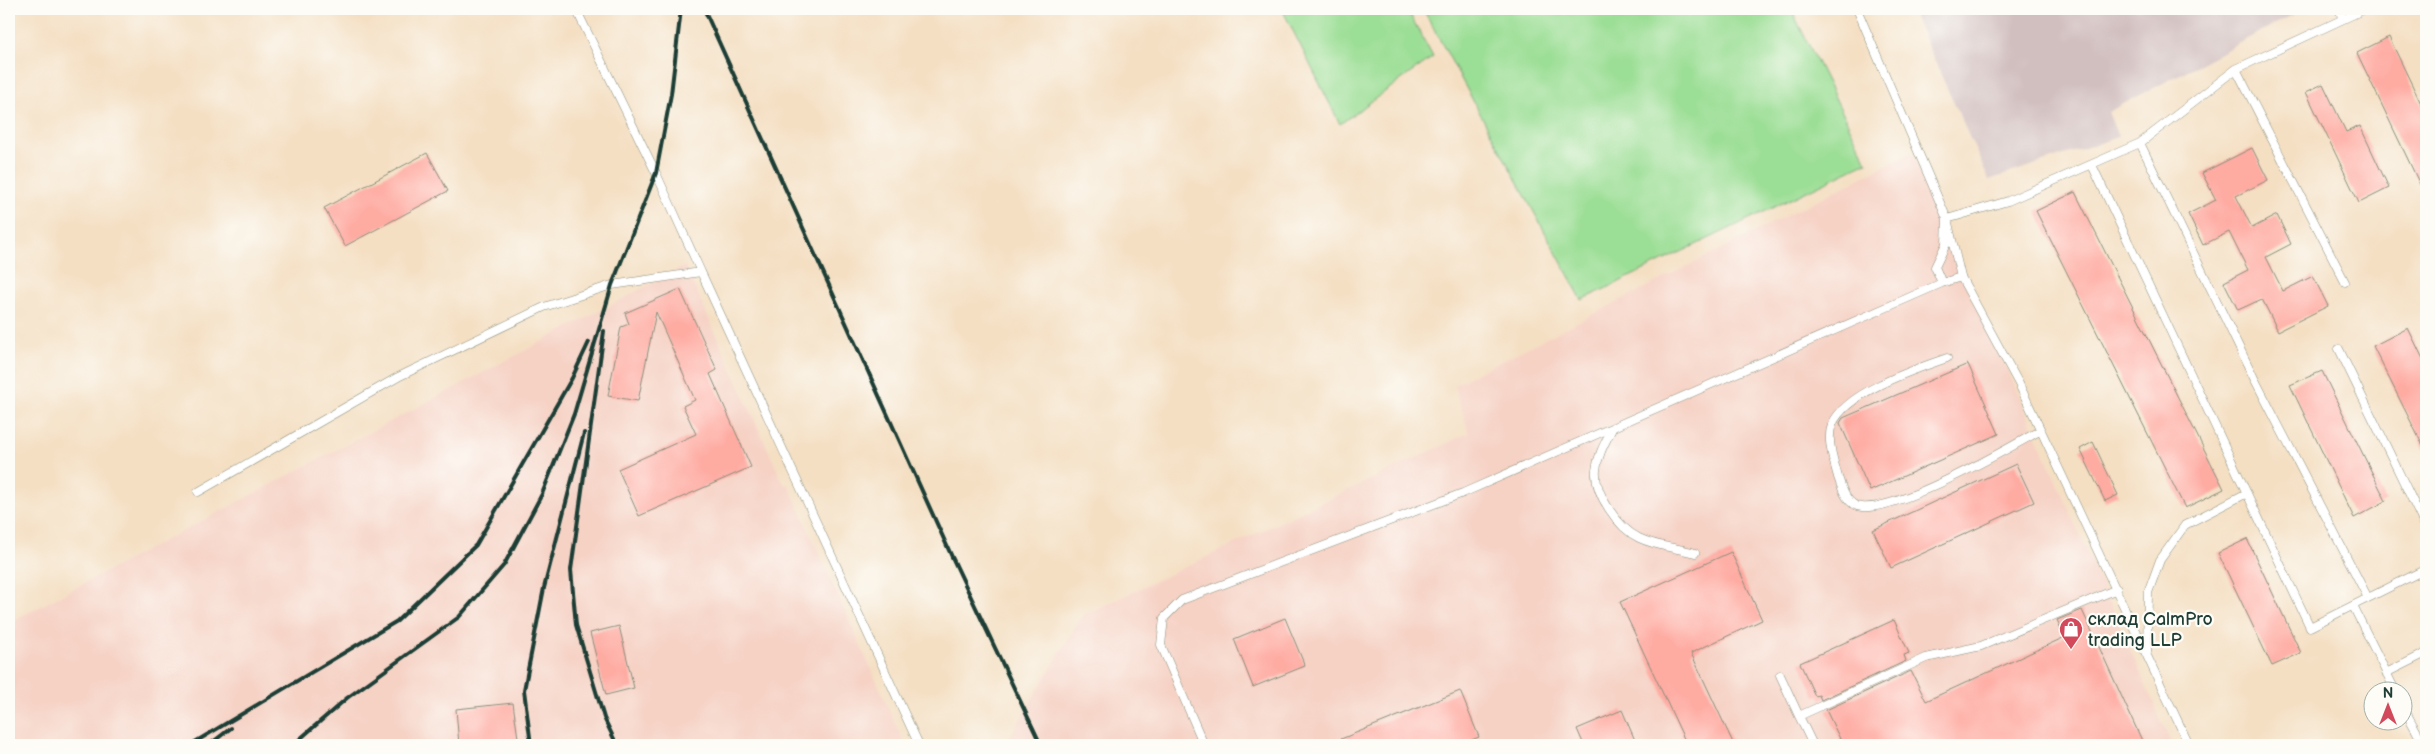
<svg xmlns="http://www.w3.org/2000/svg" width="2435" height="754" viewBox="0 0 2435 754" font-family="'Balsamiq Sans',sans-serif">
  <style>
    .built { fill: #f6d2c5 }
    .industrial { fill: #d1bfbf }
    .green { fill: #9bde95; stroke: #5d8e64 }
    .building { fill: #feaba2 }
    .lines { fill: none; stroke-linecap: round; stroke-linejoin: round }
    .lane-casing { stroke: #8a8e7c; stroke-width: 9 }
    .lane { stroke: #fff; stroke-width: 8 }
    .rail { stroke: #1f3d34; stroke-width: 4 }
    .labels { text-anchor: middle; stroke-width: 4.5; stroke-linejoin: round; paint-order: stroke }
    .poi-label { font-size: 18px; fill: #1f3d34; stroke: #fdfcf7; text-anchor: start }
  </style>
  <rect width="100%" height="100%" fill="#fdfcf7"/>
  <filter id="ink" filterUnits="userSpaceOnUse"><feTurbulence type="fractalNoise" baseFrequency=".02" numOctaves="2"/><feDisplacementMap in="SourceGraphic" scale="10" xChannelSelector="R" yChannelSelector="G"/><feConvolveMatrix kernelMatrix="1 2 1 2 8 2 1 2 1" color-interpolation-filters="sRGB"/></filter>
  <filter id="wash" filterUnits="userSpaceOnUse"><feTurbulence type="fractalNoise" baseFrequency=".0096" numOctaves="4" result="noise"/><feDisplacementMap in="SourceGraphic" scale="20" xChannelSelector="R" yChannelSelector="G"/><feGaussianBlur stdDeviation="1.12" result="paint"/><feColorMatrix in="noise" values="0 0 0 0 0 0 0 0 0 0 0 0 0 0 0 0 0 1.4 0 .05"/><feComposite in="paint" operator="in"/></filter>
  <g filter="url(#wash)">
    <rect width="100%" height="100%" fill="#f4dfc3"/>
    <path class="built" d="M1912,152L2172,745H1005L1082,616L1469,433L1454,385Z
      M685,266L784,485L788,484L905,745H9V623Z"/>
    <path class="industrial" d="M1911,9H2304L2108,112L2118,137L1989,180Z"/>
    <path class="green" d="M1282,9H1407L1433,57L1340,124Z
      M1423,9H1791L1867,162L1582,300Z"/>
    <g id="blocks">
      <path class="building" d="M2389,37L2426,114V197L2357,53Z
        M2323,84L2346,132L2360,126L2389,188L2359,203L2306,92Z
        M2252,148L2268,180L2236,196L2252,228L2277,215L2291,244L2266,257L2283,291L2313,276L2328,306L2278,331L2262,299L2238,310L2224,282L2248,270L2229,232L2203,245L2188,214L2216,200L2202,173Z
        M427,153L448,191L345,246L324,208Z
        M2075,192L2224,489L2185,508L2036,211Z
        M680,289L717,370L710,374L751,467L639,516L618,469L696,434L683,406L695,400L656,312L638,401L608,396L621,327L629,324L625,313Z
        M2408,328L2426,365V452L2373,346Z
        M1968,364L1999,434L1870,491L1840,423L1843,418Z
        M2322,371L2386,501L2354,518L2290,385Z
        M2093,442L2118,495L2105,501L2080,449Z
        M2016,464L2034,502L1891,568L1873,530Z
        M2247,539L2301,653L2272,666L2218,553Z
        M1731,552L1762,620L1691,653L1734,745H1687L1620,602Z
        M2082,610L2144,745H1843L1826,710L1911,671L1926,701L2065,637L2057,620Z
        M1285,618L1305,666L1253,687L1234,639Z
        M1894,620L1909,653L1904,655L1906,661L1821,700L1819,695L1815,696L1800,663Z
        M619,626L634,688L606,695L590,633Z
        M1460,691L1479,737L1459,745H1326Z
        M513,703L519,745H459L456,709Z
        M1622,710L1637,745H1584L1577,729Z"/>
    </g>
  </g>
  <g filter="url(#ink)">
    <use href="#blocks" fill-opacity="0" stroke="#8a8e7c" stroke-width="1"/>
    <g class="lines">
      <g class="lane-casing">
        <path id="lane" d="M576,9L656,173L701,272
          M1857,9L1947,219L1961,277L2019,384L2189,745
          M2340,9L2342,19
          M2236,69L2345,282
          M2140,143L2254,378L2368,598
          M2092,165L2310,627L2426,569
          M1947,219L2008,201L2140,143L2236,69L2365,9
          M1942,283L1961,277
          M2339,349L2426,528
          M1947,358C1916,369 1845,392 1832,425C1826,439 1834,462 1838,477C1842,489 1847,506 1862,507C1898,511 2006,450 2041,430
          M1613,427C1606,441 1598,454 1596,470C1594,493 1618,528 1639,538C1655,546 1677,548 1695,553
          M198,492L398,377L544,307L612,285L701,272L919,745
          M2353,606L2396,692
          M2147,652L2148,593L2160,560L2185,525L2247,493
          M2386,673L2426,653
          M1780,675L1799,716
          M2402,705L2424,745
          M1204,745L1161,645L1164,618L1182,600L1463,493L1942,283L1935,267L1946,244L1947,219
          M1813,745L1799,716L1926,658L1981,646L2117,589"/>
      </g>
      <use href="#lane" class="lane"/>
      <path class="rail" d="M704,9L952,557L1041,745
        M604,331L571,570L576,625L604,718L617,745
        M190,745L397,621L476,545L572,378L589,342
        M209,745L231,728
        M293,745L347,698L459,617L504,565L542,494L574,414L612,285L656,173L671,94L681,9
        M531,745L524,690L544,588L584,433"/>
    </g>
  </g>
  <defs>
    <g id="shop-pin" transform="scale(1.25)"><path d="M0 17L-7.5 6A9.5 9.5 0 1 1 7.5 6Z" fill="#d1495b" stroke="#fdfcf7"/><path d="M-5-2.5h2.3a2.7 3.5 0 0 1 5.4 0H5L5.5 6h-11ZM-1.5-2.5h3a1.5 2.3 0 0 0-3 0Z" fill="#fff"/></g>
  </defs>
  <g fill-rule="evenodd">
    <use href="#shop-pin" x="2071" y="629"/>
  </g>
  <g class="labels">
    <g class="poi-label">
      <text x="2088" y="625">склад CalmPro<tspan x="2088" dy="21">trading LLP</tspan></text>
    </g>
  </g>
  <rect width="2435" height="754" fill="none" stroke="#fdfcf7" stroke-width="30"/>
  <g transform="translate(2388 706)"><circle r="24" fill="#fdfcf7" stroke="#a4b0a9"/>
  <path d="M0-4L9 19L0 12L-9 19Z" fill="#d1495b"/>
  <text y="-8" font-size="14" font-weight="bold" text-anchor="middle" fill="#1f3d34">N</text>
  </g>
</svg>
